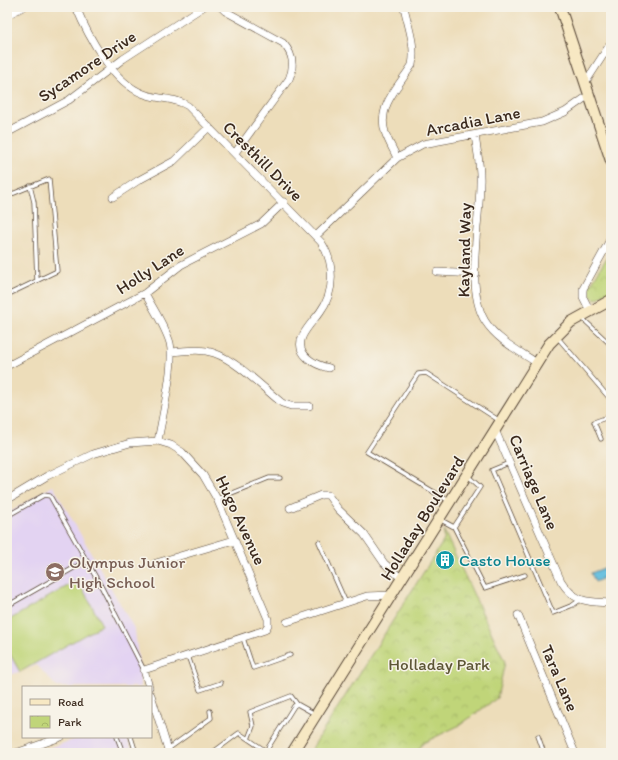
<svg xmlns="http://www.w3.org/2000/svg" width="618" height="760" viewBox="0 0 618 760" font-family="Itim,sans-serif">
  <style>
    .built { fill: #e3d3f2 }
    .grass { fill: #c0d579; stroke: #7e804c }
    .park { fill: url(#park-crowns); stroke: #7e804c }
    .water { fill: url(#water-ripples); stroke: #4e747e }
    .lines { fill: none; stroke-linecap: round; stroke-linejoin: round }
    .lane-casing { stroke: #564535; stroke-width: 5 }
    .street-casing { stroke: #564535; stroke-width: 8 }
    .secondary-casing { stroke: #564535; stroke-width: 12 }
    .lane { stroke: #fff; stroke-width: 3.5 }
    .street { stroke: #fff; stroke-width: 7 }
    .secondary { stroke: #f7e8c3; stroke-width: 10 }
    .labels { text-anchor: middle; stroke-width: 3; stroke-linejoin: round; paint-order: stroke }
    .street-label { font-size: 17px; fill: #3b2a1e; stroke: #f7f3e8 }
    .culture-label { font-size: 17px; fill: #0d838f; stroke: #f7f3e8; text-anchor: start }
    .education-label { font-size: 17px; fill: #785e54; stroke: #f7f3e8; text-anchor: start }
    .park-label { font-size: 17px; fill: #5c5535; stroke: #f7f3e8 }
  </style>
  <defs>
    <pattern id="park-crowns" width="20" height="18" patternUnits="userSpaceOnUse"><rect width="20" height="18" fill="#c0d579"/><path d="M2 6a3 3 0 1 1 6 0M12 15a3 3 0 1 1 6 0" fill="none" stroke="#a6b768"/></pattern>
    <pattern id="water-ripples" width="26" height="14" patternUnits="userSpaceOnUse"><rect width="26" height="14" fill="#60bdde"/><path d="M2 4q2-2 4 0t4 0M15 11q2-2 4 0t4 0" fill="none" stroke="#509ab3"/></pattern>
  </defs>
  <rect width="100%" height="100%" fill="#f7f3e8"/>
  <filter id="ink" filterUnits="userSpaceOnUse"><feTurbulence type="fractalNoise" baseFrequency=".025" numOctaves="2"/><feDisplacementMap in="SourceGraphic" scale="8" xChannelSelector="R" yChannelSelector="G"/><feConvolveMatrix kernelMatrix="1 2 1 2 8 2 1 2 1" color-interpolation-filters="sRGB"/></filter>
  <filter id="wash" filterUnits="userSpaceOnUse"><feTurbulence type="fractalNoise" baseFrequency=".012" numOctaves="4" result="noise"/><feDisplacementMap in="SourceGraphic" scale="16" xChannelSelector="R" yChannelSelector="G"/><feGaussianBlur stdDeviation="0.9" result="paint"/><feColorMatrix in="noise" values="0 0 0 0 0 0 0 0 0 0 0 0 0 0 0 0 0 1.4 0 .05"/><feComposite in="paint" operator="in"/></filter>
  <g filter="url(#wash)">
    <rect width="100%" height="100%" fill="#edddba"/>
    <path class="built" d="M53,486L135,630L141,687H57L37,665L8,676L7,674V514Z
      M82,737H127L133,753H34Z"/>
    <path class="grass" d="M78,580L102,625L20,672L7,649V621Z"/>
    <path class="park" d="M609,254H611V291L596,299L589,295L588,289Z
      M444,531L505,662L497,698L460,725L423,743L416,753H309L444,540Z"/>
    <path class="water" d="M609,566L611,575L595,582L591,573Z"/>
  </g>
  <g filter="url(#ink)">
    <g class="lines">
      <g class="lane-casing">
        <path id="lane" d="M30,186L34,202L37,281
          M7,196L49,179L57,271L7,295
          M582,318L611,345
          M558,338L611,400
          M601,439L594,422L611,416
          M509,463L492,470L553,613L573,605L580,600
          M468,476L480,487L454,527L485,588L525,575
          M217,499L269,478H280
          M449,501L367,452L418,374L426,373L500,421
          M7,516L44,495L50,496L102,588L144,670
          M441,520L454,527
          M319,542L346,603
          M7,606L86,561
          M243,638L253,668L290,655
          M188,656L200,690L221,683
          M538,736L544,753
          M117,737L123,753
          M131,737L136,753
          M248,739L253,726L250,712L291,696L297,704L315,714
          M168,749L211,718L210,711
          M266,751L294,706L297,704
          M212,753L239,733L269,753"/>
      </g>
      <g class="street-casing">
        <path id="street" d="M76,7C88,36 113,83 144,94C160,100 174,97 188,106L321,242C335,263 335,292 320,312C314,320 306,328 302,337C295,355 315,365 329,368
          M221,7L225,11L283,43C293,54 295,65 289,79L235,153
          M7,15L23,7
          M585,83L611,43
          M7,133L69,100L123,59L203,7
          M475,135C477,151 481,167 480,183C480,221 465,289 485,321C497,340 519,351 537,363
          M397,158C393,149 388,141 385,132C377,106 399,86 412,65C416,46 408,26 404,7
          M113,197L139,180L174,161L209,127
          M316,236L397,158L423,144L542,122L565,112L589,95
          M437,272L476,274
          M145,293C153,309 165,326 170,343C175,363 162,418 158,441
          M590,311L583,297V289L611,238
          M171,352C185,351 200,348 214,353C237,361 262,387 282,403L291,406H309
          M7,366L145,293L181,265L261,224L284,202
          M495,430L561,581C575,603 587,602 611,603
          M7,500L47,476L93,454L130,443L158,441L171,445L182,452L203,475L217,499L268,619V625L265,630L144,670L149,687
          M290,508L321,495H328L338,509L364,534L384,563L402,579
          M156,563L234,540
          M518,615L575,753
          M287,622L367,596L392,595
          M151,695L169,753
          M16,753L61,737"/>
      </g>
      <g class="secondary-casing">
        <path id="secondary" d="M560,7L611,161
          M292,753L549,344L571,322L611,300"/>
      </g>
      <use href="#lane" class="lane"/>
      <use href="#street" class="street"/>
      <use href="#secondary" class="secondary"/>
    </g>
  </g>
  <defs>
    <g id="building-disc" transform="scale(1)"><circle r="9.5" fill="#0f9aa8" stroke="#f7f3e8"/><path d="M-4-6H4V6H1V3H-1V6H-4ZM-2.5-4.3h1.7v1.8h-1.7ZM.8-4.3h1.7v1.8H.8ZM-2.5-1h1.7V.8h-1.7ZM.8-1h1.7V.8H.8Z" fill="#fff"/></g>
    <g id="school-disc" transform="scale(1)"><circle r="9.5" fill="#8d6e63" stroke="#f7f3e8"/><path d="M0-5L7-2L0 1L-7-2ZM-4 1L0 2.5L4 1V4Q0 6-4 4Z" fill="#fff"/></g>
  </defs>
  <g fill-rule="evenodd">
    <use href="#building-disc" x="445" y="560"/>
    <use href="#school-disc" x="55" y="572"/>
  </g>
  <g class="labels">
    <g class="street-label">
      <text transform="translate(87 66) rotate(-34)" y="6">Sycamore Drive</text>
      <text transform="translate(473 121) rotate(-11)" y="6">Arcadia Lane</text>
      <text transform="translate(263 161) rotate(45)" y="6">Cresthill Drive</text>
      <text transform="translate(464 250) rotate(-89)" y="6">Kayland Way</text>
      <text transform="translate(150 269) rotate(-33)" y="6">Holly Lane</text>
      <text transform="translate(534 482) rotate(67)" y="6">Carriage Lane</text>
      <text transform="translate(422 518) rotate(-58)" y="6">Holladay Boulevard</text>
      <text transform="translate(241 520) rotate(65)" y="6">Hugo Avenue</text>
      <text transform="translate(560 678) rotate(67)" y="6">Tara Lane</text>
    </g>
    <g class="culture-label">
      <text x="459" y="566">Casto House</text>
    </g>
    <g class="education-label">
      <text x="69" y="568">Olympus Junior<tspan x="69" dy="20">High School</tspan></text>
    </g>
    <g class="park-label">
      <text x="439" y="670">Holladay Park</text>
    </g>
  </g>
  <rect width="618" height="760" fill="none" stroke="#f7f3e8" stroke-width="24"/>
  <rect x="22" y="686" width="130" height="52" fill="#f7f3e8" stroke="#aca397"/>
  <rect x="30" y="699" width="20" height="6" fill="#f7e8c3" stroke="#aca397"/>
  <text x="58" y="706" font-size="12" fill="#3b2a1e">Road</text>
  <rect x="30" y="716" width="20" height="12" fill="url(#park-crowns)" stroke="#aca397"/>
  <text x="58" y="726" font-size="12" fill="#3b2a1e">Park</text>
</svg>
